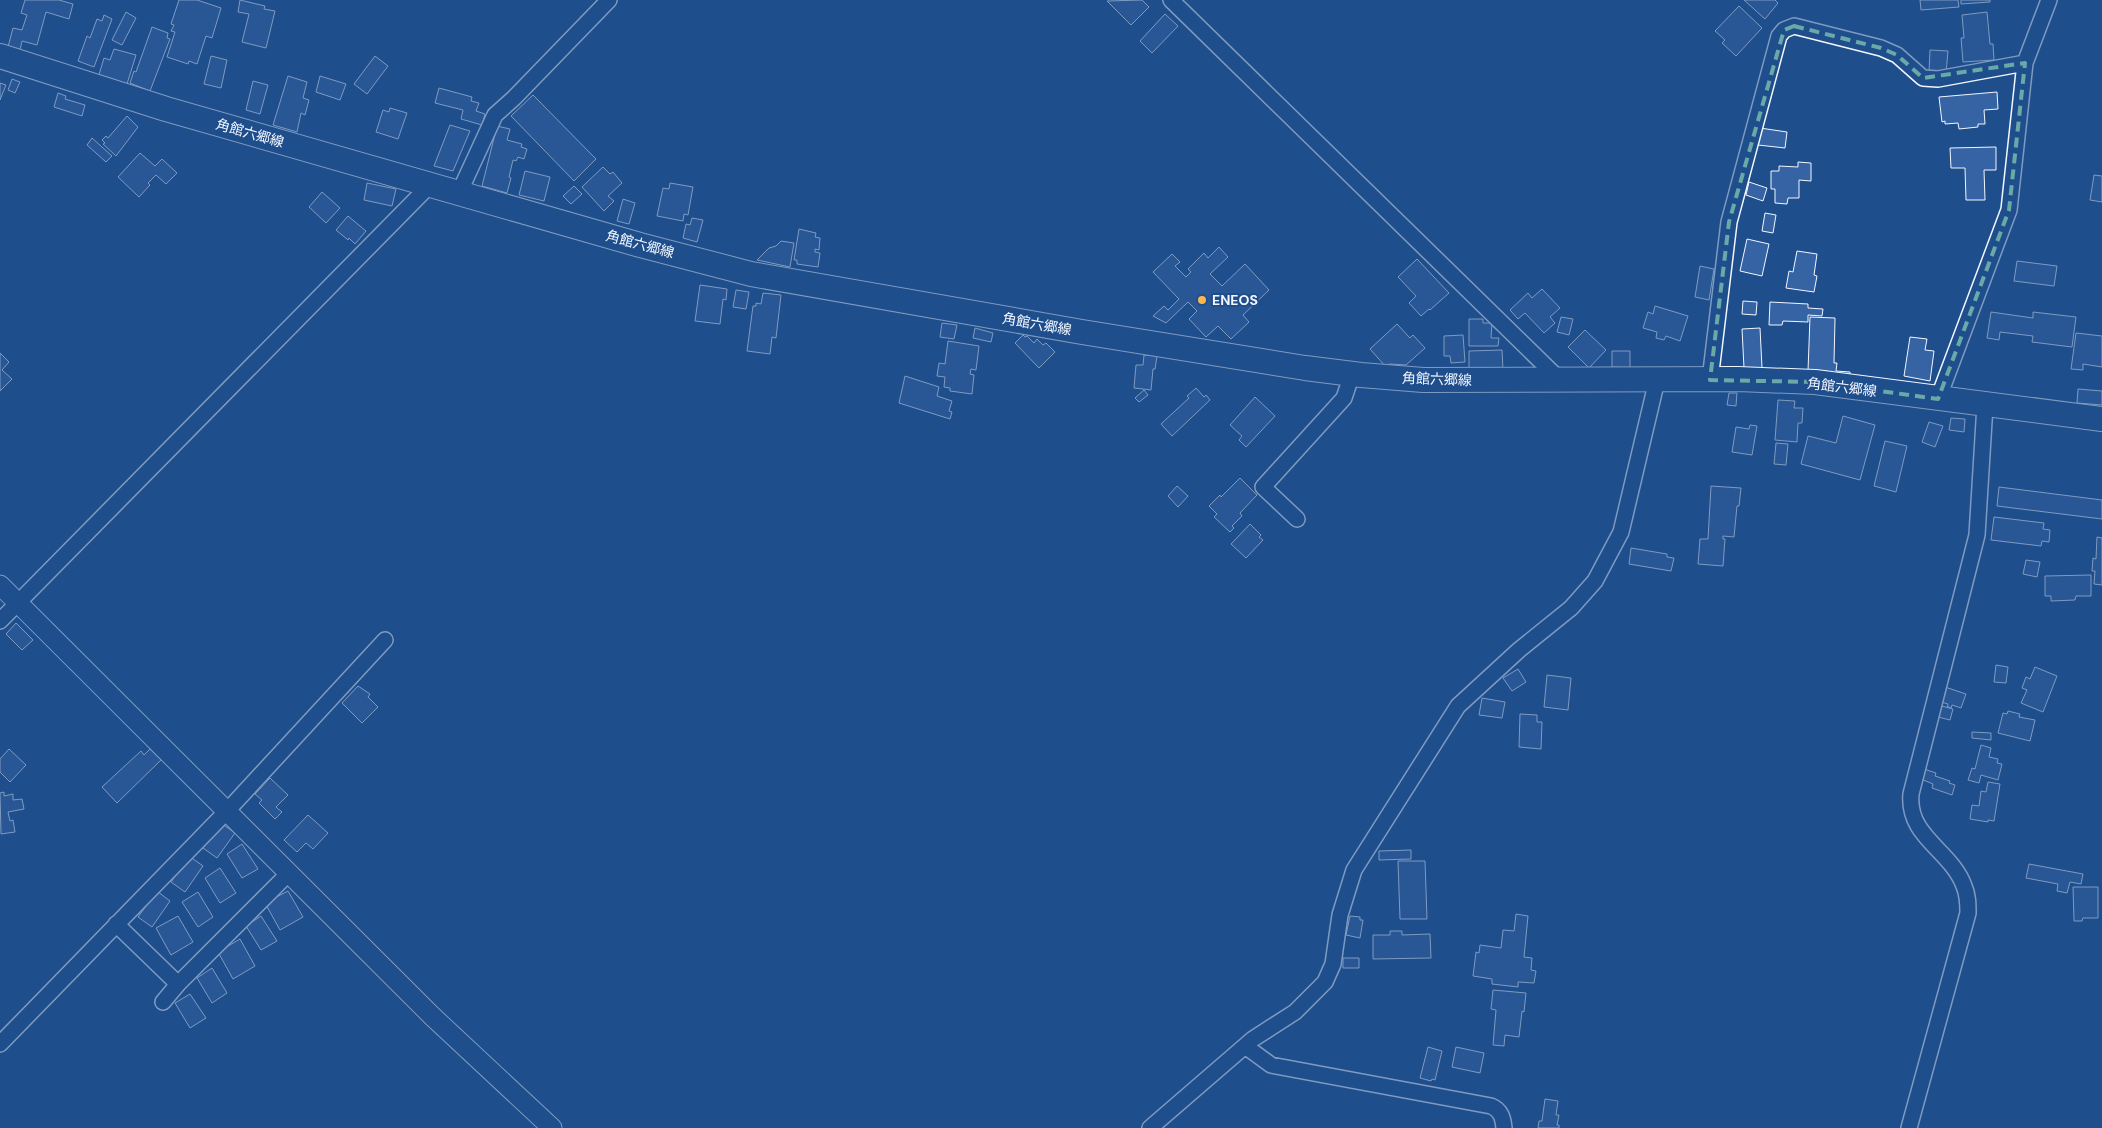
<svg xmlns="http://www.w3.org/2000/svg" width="2102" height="1128" viewBox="0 0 2102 1128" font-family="'DM Sans','Noto Sans JP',sans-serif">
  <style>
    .building { fill: #3563a3; stroke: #f2f6ff }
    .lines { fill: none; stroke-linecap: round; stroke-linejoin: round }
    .minor-casing { stroke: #f2f6ff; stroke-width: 18 }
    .tertiary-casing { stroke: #f2f6ff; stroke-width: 21 }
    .primary-casing { stroke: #f2f6ff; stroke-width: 26 }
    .minor { stroke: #1f4e8c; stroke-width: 15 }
    .tertiary { stroke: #1f4e8c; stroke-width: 19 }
    .primary { stroke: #1f4e8c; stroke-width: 24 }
    .marked { fill: none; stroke: #6aa9a8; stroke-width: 4; stroke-dasharray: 10 6; stroke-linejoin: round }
    .poi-dot { fill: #ffb74d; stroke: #1f4e8c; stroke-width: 2 }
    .labels { text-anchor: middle; stroke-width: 4; stroke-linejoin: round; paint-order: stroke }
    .street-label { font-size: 14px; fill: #f2f6ff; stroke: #1f4e8c }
    .poi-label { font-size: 14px; font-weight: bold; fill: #f2f6ff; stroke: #1f4e8c; text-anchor: start }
  </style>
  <rect width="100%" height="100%" fill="#1f4e8c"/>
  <path class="building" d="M25,0H59L73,4L69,19L46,12L37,45L22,41L20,50L8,47L13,28L22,30L27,15L21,13Z
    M179,0H197L221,8L212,38L206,36L197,64L189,61L188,64L167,57L175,32L171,31L174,25L171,24Z
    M240,0L265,6L264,9L275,11L266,48L242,42L249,14L238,12Z
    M1142,0L1149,7L1131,25L1107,1Z
    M1744,0H1775L1778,3L1765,19Z
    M1920,0H1958L1959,7L1921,10Z
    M1961,0H1990V2L1961,4Z
    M1739,6L1762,28L1736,56L1722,43L1725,40L1715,31Z
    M126,12L136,18L122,45L112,40Z
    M1987,12L1990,44H1993L1994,60L1963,62L1961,38H1964L1962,15Z
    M1165,14L1178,26L1152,53L1140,41Z
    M104,15L112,19L94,67L78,61L87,36L90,38L97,19L102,21Z
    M152,27L168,33L167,38L170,39L150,91L130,83L134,71L136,72Z
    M114,49L136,55L127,84L107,77L106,81L98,78L104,58L110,60Z
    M1930,50L1948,51L1946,73L1929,72Z
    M211,56L227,60L221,88L204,84Z
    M375,56L388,66L367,94L354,84Z
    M288,76L307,82L303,98L309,100L305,115L301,113L297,132L273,125Z
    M320,76L346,84L340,100L316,92Z
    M12,79L20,82L15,93L8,90Z
    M253,81L268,85L260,114L246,110Z
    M0,83L6,85L0,100Z
    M439,88L472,97L471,101L479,103L476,111L485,114L482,125L461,119L463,110L435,103Z
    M1997,92L1998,109L1984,110L1985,124H1978V127L1959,129L1958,123L1945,124V121L1942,122L1939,97Z
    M58,93L66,96L65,99L85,105L82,116L54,107Z
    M533,95L596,159L574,181L511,116Z
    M390,108L407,113L398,139L376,132L383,110L389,112Z
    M127,116L138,127L116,156L103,144L105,143L102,140L106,136L108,138Z
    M450,125L470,131L453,171L434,166Z
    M497,126L510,129L507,140L522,144L521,147L527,149L524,159L518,157L516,161L513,160L509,177L511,178L507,193L482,186Z
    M1760,128L1787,132L1785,148L1758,145Z
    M92,138L112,156L106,162L87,145Z
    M1996,147V170H1984L1985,200H1966L1965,168H1951L1950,148Z
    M140,153L155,166L162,159L177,173L166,184L156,175L148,183L150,185L139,197L118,177Z
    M1798,162L1811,163V181L1799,180V198H1788L1787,204L1775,203V189H1771V171H1779V166L1798,167Z
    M603,167L610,174L613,172L622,183L608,196L614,201L604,211L582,187Z
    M525,171L550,177L544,201L519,195Z
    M2094,175L2102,176V202L2090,200Z
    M1749,182L1767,188L1763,201L1746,195Z
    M367,183L396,189L392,206L364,200Z
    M670,183L693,187L688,215L684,214L683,221L657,216L663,188L669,189Z
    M574,186L582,194L571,204L563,196Z
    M322,192L340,208L326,223L309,207Z
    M623,199L635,203L629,224L617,221Z
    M1765,213L1776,215L1773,233L1762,231Z
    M348,216L366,231L355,244L349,238L348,240L336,230Z
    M692,218L703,220L697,242L683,238L686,224L690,225Z
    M799,229L816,233L815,237L820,238L819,250L815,249V252L820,253L818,267L797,264V260H794Z
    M1747,239L1769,244L1762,276L1740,271Z
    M781,241L794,243L790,267L757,260L769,248L776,246Z
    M1219,247L1228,257L1210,274L1222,286L1245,264L1269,290L1243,315L1249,322L1231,339L1218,326L1206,337L1189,319L1197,311L1188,302L1166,323L1153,316L1164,306L1168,310L1179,299L1153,272L1172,254L1180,262L1175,266L1186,277L1191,272L1188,269L1204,253L1208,258Z
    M1797,251L1817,254L1814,275L1817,276L1814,292L1786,288L1789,271L1793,272Z
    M1417,259L1449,293L1430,310L1429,309L1421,316L1409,303L1416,296L1398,277Z
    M2017,261L2057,266L2054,286L2014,281Z
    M1700,266L1714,269L1709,300L1695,297Z
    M700,285L727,289L726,300L723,299L720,324L695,321Z
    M1542,289L1560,308L1550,317L1555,323L1544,333L1525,313L1518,319L1510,310L1528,293L1532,298Z
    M736,290L749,292L746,309L733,307Z
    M763,293L781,295L776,338L772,337L770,354L747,351L753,306H756V303L761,304Z
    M1743,301L1757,302L1756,315L1742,314Z
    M1770,302L1808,304V308L1823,309L1822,316L1808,315V322L1783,321L1782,325H1769Z
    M1655,306L1688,316L1680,341L1666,336L1664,340L1656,338L1657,332L1643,328L1648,312L1653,314Z
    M1991,312L2033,318V312L2076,317L2072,347L2032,342L2033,336L2000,332L1999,340L1987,338Z
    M1561,317L1573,319L1569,335L1557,332Z
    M1810,317L1835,318L1834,363H1837L1836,371L1850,372V378L1827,374V371H1808Z
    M1469,319H1483V323H1492L1491,338H1499L1498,346H1469Z
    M942,323L957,325L954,339L940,337Z
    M1397,324L1410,338L1413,335L1425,348L1406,365L1389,364L1386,367L1370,349Z
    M975,328L993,333L991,342L973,338Z
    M1760,328L1762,368H1744L1742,329Z
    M1585,330L1606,350L1589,368L1568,347Z
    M2076,333L2102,336V367L2083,364V370L2071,369Z
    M1023,335L1025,337L1027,336L1034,343L1037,339L1043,345L1046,343L1055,352L1039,368L1015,343Z
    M1463,335L1465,362L1451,363L1450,356H1444V336Z
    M1910,337L1927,339L1925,350L1934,351L1930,381L1904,376Z
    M948,341L979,346L976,370L971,369L970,374L974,375L972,394L950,391V388L944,387L945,377L937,376L939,363L945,364Z
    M1502,350L1503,370L1469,371V351Z
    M1612,351H1630V368L1612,367Z
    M0,353L9,362L2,370L12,379L0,391Z
    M1144,355L1157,356L1155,369H1153L1151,390L1134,388L1136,365H1143Z
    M905,376L939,387L937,396L952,401L949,411L952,412L950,419L899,403Z
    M1196,388L1204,397L1206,395L1210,400L1172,436L1161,424L1189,398L1187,396Z
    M2078,389L2102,391V405L2077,403Z
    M1144,390L1148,395L1139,402L1135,398Z
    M1729,393H1737L1736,406L1727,405Z
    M1255,397L1275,416L1246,447L1239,440L1242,436L1230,425Z
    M1778,400L1795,401L1794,408H1803L1802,423H1798L1797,442L1775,440Z
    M1843,416L1875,425L1860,480L1801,464L1808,436L1836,443Z
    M1951,418L1965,419L1964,432L1949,430Z
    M1929,422L1943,426L1935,447L1922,442Z
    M1750,425L1757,426L1752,455L1732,452L1736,427L1749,429Z
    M1885,441L1907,446L1896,492L1874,486Z
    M1776,443L1788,444L1786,465L1774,464Z
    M1240,478L1257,495L1240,513L1242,516L1232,526L1234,528L1230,532L1214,517L1217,514L1209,506L1220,495L1221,497Z
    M1177,486L1188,496L1178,507L1168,496Z
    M1711,486L1741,488L1739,506H1737L1734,537L1723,536V539H1725L1723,566L1698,564L1700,539H1708Z
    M1999,487L2102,500V519L1997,506Z
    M1994,517L2044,523L2043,529L2050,530L2049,542L2042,541L2041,546L1991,540Z
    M1250,524L1261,535L1259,537L1263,540L1246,558L1231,544Z
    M2097,537L2102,538V585L2094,584L2095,571H2092L2093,558L2096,559Z
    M1631,548L1667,554V557L1674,558L1671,571L1629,564Z
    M2026,560L2040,562L2037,577L2023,574Z
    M2091,575V596H2076L2075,600L2051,601V596H2045V576Z
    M16,623L33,640L22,650L6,634Z
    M1996,665L2008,667L2006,683L1994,682Z
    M2035,667L2057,676L2043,712L2021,703L2027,690L2022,688L2026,677L2030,679Z
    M1518,669L1526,682L1512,691L1503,678Z
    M1547,675L1571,678L1568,710L1544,707Z
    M358,686L370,694L368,697L378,707L362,723L342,703Z
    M1945,687L1966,694L1961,708L1952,705L1951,708L1947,706L1948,704L1941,702Z
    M1482,698L1505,702L1502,718L1479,715Z
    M1942,706L1953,709L1950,720L1938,717Z
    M2008,711L2020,714L2019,717L2035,720L2030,741L1998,733L2003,713L2007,714Z
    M1520,714L1537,715V722H1542L1541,749L1519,747Z
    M1972,732L1991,733V740L1972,738Z
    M1981,745L1991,748L1989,757L1998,759L1997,763L2002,764L1998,780L1981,775L1979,783L1968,780L1972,768L1975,769Z
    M9,749L26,765L10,782L0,772V759Z
    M150,749L161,760L117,803L102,787L141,751L144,755Z
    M1924,769L1936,773L1935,776L1950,781L1949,783L1955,785L1952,795L1932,788L1933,784L1921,779Z
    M270,778L288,795L276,807L282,812L275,819L259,803L262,800L255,794Z
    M1988,782L2000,784L1994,821L1988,820V822L1970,819L1972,805L1979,806L1981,791L1986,792Z
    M4,792V796L13,794V800L22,799L24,809L8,812L10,821L13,820L15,832L1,834L0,793Z
    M308,815L328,833L313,849L306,843L297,852L284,840Z
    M221,823L235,833L217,858L203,848Z
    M242,844L258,869L242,878L227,854Z
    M1411,850V859L1379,860V851Z
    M189,856L203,866L185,892L171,882Z
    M1398,861H1425L1427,919H1400Z
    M2029,864L2083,874L2081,884L2070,882L2067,893L2057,891L2058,884L2026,878Z
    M220,868L236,893L220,903L205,878Z
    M2073,887H2098V918H2083L2082,921H2074Z
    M157,891L170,901L152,927L138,917Z
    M288,891L303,917L280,930L265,903Z
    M198,892L213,917L198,927L182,902Z
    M1516,914L1528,916L1524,957L1532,958L1531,970L1536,971L1534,983L1518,982V987L1492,984V979L1473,976L1476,952L1479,953L1480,945L1501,948L1503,930L1514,931Z
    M178,916L193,942L171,955L156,928Z
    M261,916L277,941L261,950L246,926Z
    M1350,916L1360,917V920H1363L1360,938L1346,935Z
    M1390,931H1402V935L1430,934L1431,958L1373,959V935H1390Z
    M240,939L255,966L233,979L218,952Z
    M1343,958H1359V968H1343Z
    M212,968L227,993L212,1003L197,978Z
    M1493,990L1526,993L1524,1012L1522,1011L1519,1037L1505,1035L1504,1046L1493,1045L1496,1010L1491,1009Z
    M190,994L206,1018L190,1028L175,1003Z
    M1428,1047L1442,1051L1435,1080L1432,1079L1431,1081L1420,1078Z
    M1456,1047L1484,1053L1480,1073L1452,1067Z
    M1545,1099L1558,1101L1556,1115H1559L1557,1125H1559V1128H1538L1539,1121H1542Z"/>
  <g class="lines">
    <g class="minor-casing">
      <path id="minor" d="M1171,0L1560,380
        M459,193L495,115L514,98L609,0
        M1710,380L1729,222L1779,36L1784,30L1794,26L1881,48L1897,55L1923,78L1938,79L2025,63
        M1938,399L2009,210L2025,63L2049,0
        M1297,519L1263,487L1344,398L1352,374
        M0,621L430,185
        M116,924L178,984L289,873
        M163,1002L178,984
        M0,1044L227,811L385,640
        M1245,1046L1271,1065L1491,1106C1501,1110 1503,1118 1504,1128
        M1150,1128L1253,1039L1295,1012L1325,982L1333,964L1340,915L1354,870L1458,706L1519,650L1571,608L1595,581L1621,532L1657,380
        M1909,1128L1968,913C1968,904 1968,895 1964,886C1951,850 1907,837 1911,794L1977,535L1985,405"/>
    </g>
    <g class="tertiary-casing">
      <path id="tertiary" d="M0,585L432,1016L552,1128"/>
    </g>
    <g class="primary-casing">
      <path id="primary" d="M0,56L166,109L640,245L751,274L1082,332L1305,368L1361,375L1423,380L1738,379L1815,382L2102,419"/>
    </g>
    <use href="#minor" class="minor"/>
    <use href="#tertiary" class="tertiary"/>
    <use href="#primary" class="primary"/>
  </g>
  <path d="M0 0H2102V1128H0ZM1794,26L1881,48L1897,55L1923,78L2025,63L2009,210L1938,399L1815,382L1710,380L1729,222L1784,30Z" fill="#1f4e8c" fill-opacity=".55" fill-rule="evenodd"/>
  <path class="marked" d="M1794,26L1881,48L1897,55L1923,78L2025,63L2009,210L1938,399L1815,382L1710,380L1729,222L1784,30Z"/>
  <circle class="poi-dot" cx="1202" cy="300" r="5"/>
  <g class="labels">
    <g class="street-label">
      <text transform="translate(250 133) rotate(16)" y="5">角館六郷線</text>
      <text transform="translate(640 244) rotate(15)" y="5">角館六郷線</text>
      <text transform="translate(1037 324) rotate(10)" y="5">角館六郷線</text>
      <text transform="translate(1437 379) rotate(2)" y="5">角館六郷線</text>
      <text transform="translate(1842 387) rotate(7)" y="5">角館六郷線</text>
    </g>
    <g class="poi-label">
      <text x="1212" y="305">ENEOS</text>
    </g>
  </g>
</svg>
